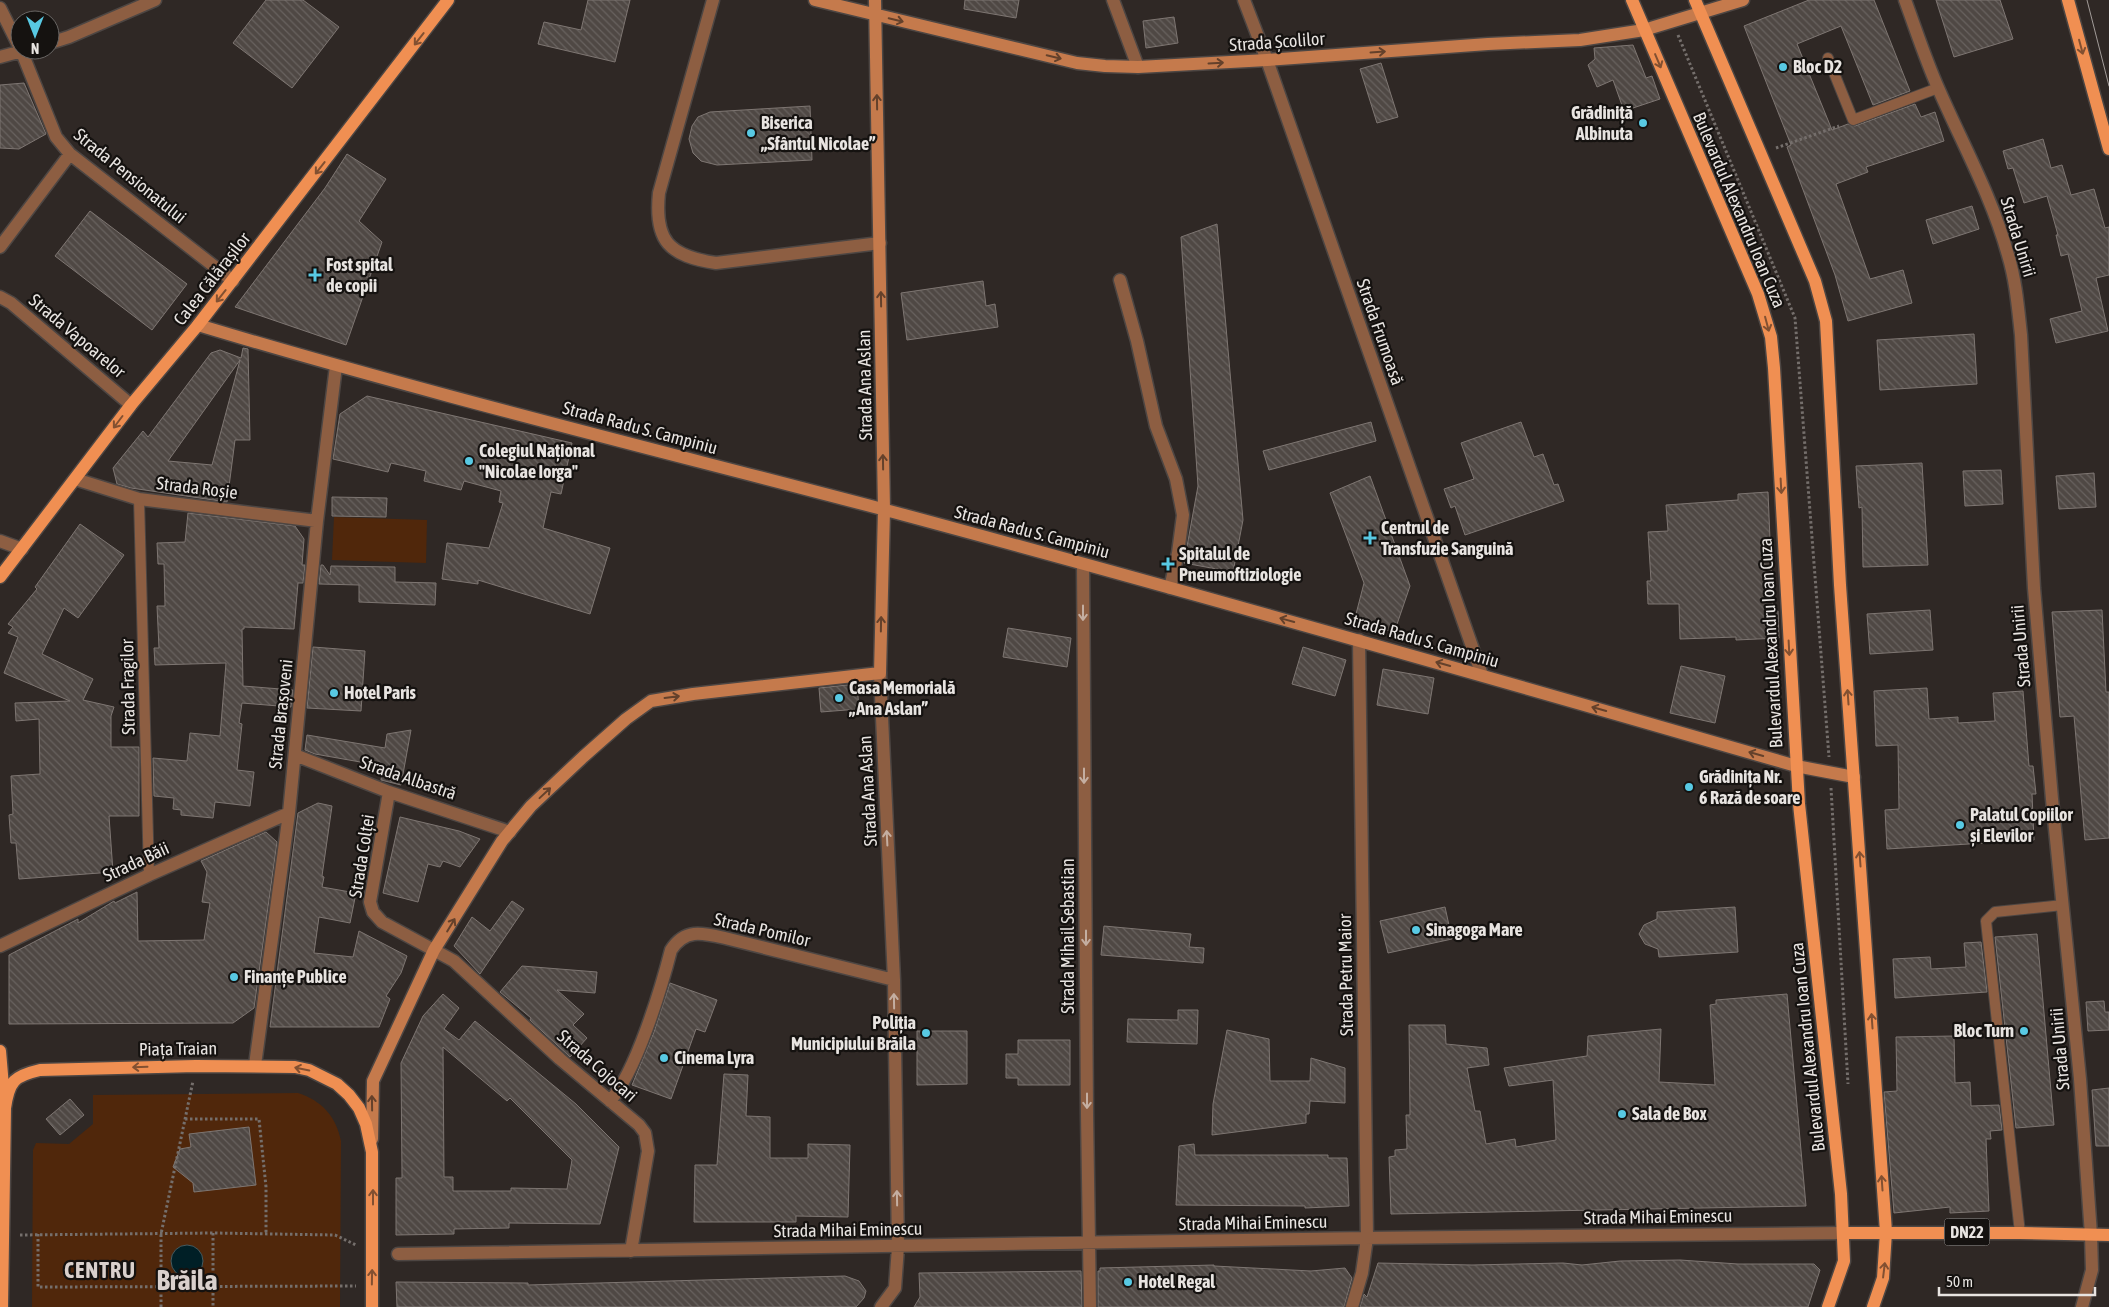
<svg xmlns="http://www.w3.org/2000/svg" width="2109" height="1307" viewBox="0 0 2109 1307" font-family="'Asap Condensed',sans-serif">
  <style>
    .green { fill: #50270b }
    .water { fill: #001f26; stroke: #465a5e }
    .building { fill: url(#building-back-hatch); stroke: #7e7672; fill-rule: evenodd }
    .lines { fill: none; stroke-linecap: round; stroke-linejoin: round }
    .lane-casing { stroke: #4d4643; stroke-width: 12 }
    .street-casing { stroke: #4d4643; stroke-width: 15 }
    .secondary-casing { stroke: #4d4643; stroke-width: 15 }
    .primary-casing { stroke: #4d4643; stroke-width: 15 }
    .path { stroke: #756f6c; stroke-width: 3; stroke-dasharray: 2.5 2.5; stroke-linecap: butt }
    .lane { stroke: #8d5e42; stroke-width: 10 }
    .street { stroke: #8d5e42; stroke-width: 12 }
    .secondary { stroke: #c57a4c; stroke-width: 12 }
    .primary { stroke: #f08f52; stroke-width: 12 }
    .tram { stroke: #a29c99; stroke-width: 1 }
    .oneway { stroke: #64412b }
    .oneway2 { stroke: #825031 }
    .oneway3 { stroke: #c4aea1 }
    .poi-dot { fill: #58c9e3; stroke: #151210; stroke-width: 2 }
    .labels { text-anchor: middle; stroke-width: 4.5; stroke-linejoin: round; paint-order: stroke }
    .shield { fill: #151210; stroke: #a9a5a2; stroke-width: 1 }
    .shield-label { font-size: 16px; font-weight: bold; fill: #e8e4e1 }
    .street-label { font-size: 18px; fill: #e8e4e1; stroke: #151210 }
    .poi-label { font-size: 18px; font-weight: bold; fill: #e8e4e1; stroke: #151210; text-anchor: start }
    .district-label { font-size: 22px; font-weight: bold; letter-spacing: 1px; fill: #d9d0cc; stroke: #151210 }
    .town-label { font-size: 28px; font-weight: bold; fill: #d9d0cc; stroke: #151210 }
  </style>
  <defs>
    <pattern id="building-back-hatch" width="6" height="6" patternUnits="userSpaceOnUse" patternTransform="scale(1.25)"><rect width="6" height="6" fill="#4f4844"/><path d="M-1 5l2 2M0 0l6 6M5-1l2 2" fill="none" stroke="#68625f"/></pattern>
  </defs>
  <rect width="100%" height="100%" fill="#2f2825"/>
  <path class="green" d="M334,517L427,520L426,563L332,560Z
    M298,1093C322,1101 336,1116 341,1141L340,1307H32L33,1150L36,1143L69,1144L93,1124V1095Z"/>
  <path class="water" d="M171 1261a16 16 0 1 1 32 0a16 16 0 1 1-32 0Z"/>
  <path class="building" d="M266,0H303L339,27L292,88L233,43Z
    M588,0H630L615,62L538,44L544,22L581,30Z
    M965,0H1019L1016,18L964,9Z
    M1809,0H1874L1910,91L1873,105L1841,26L1797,44L1832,130L1848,124L1855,126L1915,104L1921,117L1935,112L1944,141L1866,167L1868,172L1836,184L1870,279L1903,270L1912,303L1848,321L1835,275L1787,147L1791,145L1744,26Z
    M1936,0H2000L2013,39L1954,57Z
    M1174,17L1178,43L1146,48L1143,21Z
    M1633,45L1646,78L1652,76L1660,99L1624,111L1613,80L1597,87L1588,65L1595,59L1594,48Z
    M1381,63L1398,117L1377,123L1360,69Z
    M24,83L46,134L19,149L0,148V85Z
    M810,106L812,160L717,165L701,161L693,153L689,139L692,126L698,117L710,112Z
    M2043,139L2051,168L2062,165L2071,195L2094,189L2105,228L2109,227V275L2096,278L2108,331L2056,343L2050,319L2082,311L2068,254L2061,256L2056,235H2058L2047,196L2024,203L2013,168L2008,169L2003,151Z
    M347,154L386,179L359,221L382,242L346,345L235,307L325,188Z
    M1972,206L1979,229L1933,244L1926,220Z
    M90,211L187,284L152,330L55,256Z
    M1217,224L1243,520L1233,572L1184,563L1198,486L1181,237Z
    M983,281L986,306L995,304L998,327L907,340L901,293Z
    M1974,334L1977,384L1880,390L1877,340Z
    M243,348L248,349L250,440H235L227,502L131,488L117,484L113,468L143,431L148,437L211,353L220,350L241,358ZM240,360L212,465L168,461Z
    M367,396L572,443L561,494L551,492L543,528L610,548L590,614L478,580V584L442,579L447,543L489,548L503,503L499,502L501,491L464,481L461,490L424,481L426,471L391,463L388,472L333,459L340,414Z
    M1371,422L1376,441L1269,470L1263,451Z
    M1521,422L1534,457L1543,454L1554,485L1558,484L1564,501L1465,535L1455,506L1451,508L1444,489L1474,479L1461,443Z
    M1922,463L1928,565L1863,567L1862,507L1859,508L1856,466Z
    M2001,470L2003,504L1965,506L1963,471Z
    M2094,473L2096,507L2059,509L2056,476Z
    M1370,476L1410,586L1394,633L1355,618L1364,583L1330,493Z
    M1768,492L1773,611H1778L1779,638L1736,640V637L1680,639L1679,604H1648L1647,581H1651L1648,532L1668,531L1666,505L1738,500V494Z
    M332,497L387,498L386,517L332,516Z
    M188,513L295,526L304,539L302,565H305L303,583H298L294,629L244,627V629H242L243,686L293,690L291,707L242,703L239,723L242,724L237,770L254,772L250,806L215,802L213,818L181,815V810L173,809L174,798L154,796L153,758L187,761L190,733L220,736L226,663L155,665L154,648H159L157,606H165L164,564H158L157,543L185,542Z
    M80,524L124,555L78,618L64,608L42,654L93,679L83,700L114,707L111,716V747H139V816H109L113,872L19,879L16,843H11L9,815L13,814L11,776L40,774L39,719L16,721L15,703L70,701L4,673L18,637L8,633L13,627L8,624L37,589L35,587Z
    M321,565H323L330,575L331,566L395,567V582L436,583L435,605L359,602V585L319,584Z
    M1930,610L1933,650L1870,654L1867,614Z
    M2102,610L2106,692H2109V838L2085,840L2074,716L2060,717L2052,612Z
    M1008,628L1071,638L1067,667L1003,657Z
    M313,647L365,651L361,711L307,708Z
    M1303,647L1346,660L1335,696L1292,684Z
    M1681,666L1725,676L1715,723L1670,713Z
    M1383,669L1434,678L1428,714L1377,705Z
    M857,684L859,709L821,712L819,688Z
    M1927,688L1929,719L1958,717V723L1995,721L1993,693L2023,691L2029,766H2033L2036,794H2032L2034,840L1887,849L1885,810L1899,809L1898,745L1876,746L1874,691Z
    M411,730L401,785L381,780L383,766L315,754L305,750L307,735L385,748L387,734Z
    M318,803L332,806L322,876L324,877L322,887L356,893L350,923L319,917L314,953L353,957L359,931L407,956L401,973L386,996L390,999L379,1027H270L298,813Z
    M400,817L459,831L480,839L460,867L443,861L440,867L428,864L418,902L383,893Z
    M266,832L277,842L254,1008L233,1023L9,1024V955L78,919V923L114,901L115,903L137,892L138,941L204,940L210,903L202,902L207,872L201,861Z
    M512,901L524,909L480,974L454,946L472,917L490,931Z
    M1445,907L1452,939L1388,953L1380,921Z
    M1735,907L1738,952L1659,957L1658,949L1645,944L1639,934L1644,925L1657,919V912Z
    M1104,926L1191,934L1189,947L1204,948L1203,963L1101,955Z
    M2037,934L2054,1125L2016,1128L1995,937Z
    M1981,942L1987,992L1895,998L1893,959L1930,957L1931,969L1966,967L1964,943Z
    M522,966L597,972L595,993L557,990L584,1014L573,1025L587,1038L570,1057L530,1020L531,1018L500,992Z
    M670,983L717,1000L705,1032L696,1029L671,1099L632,1085L654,1032Z
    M443,994L459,1008L444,1029L459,1040L475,1021L576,1104L619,1147L600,1224L509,1223V1228L454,1229V1234L396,1235V1178H402L401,1063L423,1016ZM443,1047L507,1101L510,1098L572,1160L567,1189L511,1188V1191H453V1177H444Z
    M1787,994L1806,1206L1391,1214L1389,1157L1395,1156V1150L1407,1149L1406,1115H1410L1409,1025H1445L1446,1044L1487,1048L1489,1065L1467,1068L1475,1111H1480L1486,1144L1515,1139L1516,1147L1556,1140L1553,1080L1509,1086L1504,1068L1587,1056L1588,1036L1661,1029L1659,1082L1715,1085L1710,1005L1716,1004V1000Z
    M2104,1001L2105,1012H2109V1030L2088,1031L2086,1002Z
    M1178,1010H1198L1197,1044L1127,1042L1128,1019L1178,1020Z
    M1227,1030L1269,1039L1270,1081H1310L1311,1058L1345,1068V1103L1310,1101L1309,1114H1306V1123L1212,1135L1213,1104Z
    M917,1031H967V1084L917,1085Z
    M1954,1036L1955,1083L1970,1082L1971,1106L1999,1105L2002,1130L1990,1131L1991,1139H1986L1989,1211L1950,1213V1207L1894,1213L1884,1092L1897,1091L1896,1037Z
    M1018,1040H1070V1085H1018V1078H1006V1054H1018Z
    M724,1074L748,1075L746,1116L770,1117V1158H808V1144L850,1145L848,1217L796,1216V1222H694L695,1165H717Z
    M2109,1088V1146H2096L2092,1090Z
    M70,1099L84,1115L60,1135L46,1119Z
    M249,1127L256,1185L194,1192L193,1183L173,1167L180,1149L191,1147L189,1134Z
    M1194,1144L1195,1155H1328V1158H1347L1349,1206L1305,1208V1206L1176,1205L1179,1146Z
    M1680,1260L1738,1264H1814L1820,1270L1808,1307H1360L1364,1294L1367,1297L1378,1263L1472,1265L1563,1263L1582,1265L1620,1261Z
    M1214,1265V1266L1311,1271L1345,1268L1352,1278L1344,1307H1098V1271H1100V1268Z
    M1081,1271L1082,1307H914L920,1297L919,1273Z
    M845,1276L859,1281L866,1291L864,1298L856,1307H397L396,1282L528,1283V1285Z"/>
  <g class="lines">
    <g class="lane-casing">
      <path id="lane" d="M1828,58L1853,120L1938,88
        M139,499L149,875
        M2020,1233L1986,921L1995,912L2063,905"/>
    </g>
    <g class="street-casing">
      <path id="street" d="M713,0L659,193C654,241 669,256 716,263L880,243
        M1113,0L1138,67
        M1244,0L1267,60L1482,675
        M1905,0C1916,30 1926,61 1939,90C1963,145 1992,197 2008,255C2016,281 2018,308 2021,335L2034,588L2052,799L2080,1079L2091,1235L2092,1270L2082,1307
        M0,8L20,48
        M50,43L69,37L155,0
        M21,50L56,137L70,154L233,281
        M0,57L26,50
        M0,247L70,154
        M1120,280L1137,341L1156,426L1176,479L1183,515L1178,553L1170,588
        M0,297L11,303L131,405
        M75,479L139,499L317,521
        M0,541L22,549
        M1083,564L1087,1114L1090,1307
        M880,673L894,980L898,1247L895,1288L881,1307
        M295,755L389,792L510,832
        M389,792L370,902L373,912L382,922L454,961L560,1059L639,1125L645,1133L648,1151L631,1251
        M0,946L149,875L289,813
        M255,1065L289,813L317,521L336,366
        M610,1101C636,1072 661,989 671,950C685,928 703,933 725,938L894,980
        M398,1254L1367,1238L1843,1233
        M1352,1307L1362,1273L1367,1238L1359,640"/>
    </g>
    <g class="secondary-casing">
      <path id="secondary" d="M815,0L1077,63L1105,66L1138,67L1267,60L1488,44L1580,40L1644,30L1743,0
        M198,325C424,393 654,449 882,509C1188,591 1492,678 1796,766L1854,777
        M372,1139L373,1081L434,950L502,841L531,806L583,757L626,719L651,701L693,694L880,673L884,510L875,0"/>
    </g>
    <g class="primary-casing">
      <path id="primary" d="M1632,0L1758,294L1771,337L1774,368L1799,804L1841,1194L1844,1261L1828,1307
        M1695,0L1815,281L1826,321L1840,585L1886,1232L1883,1278L1873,1307
        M2068,0L2109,149
        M0,577L131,405L198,325L448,0
        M0,1051L4,1098
        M1843,1233H2020L2109,1235
        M2,1307L5,1108C9,1081 14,1076 40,1070L196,1066L295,1067L309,1070L337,1084L349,1095L359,1108L366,1124L372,1152V1307"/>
    </g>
    <path class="path" d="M1678,35L1795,318L1829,757
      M1776,148L1839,126
      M1831,788L1848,1084
      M185,1119H259L266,1187V1234
      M213,1233V1307
      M38,1234V1287L356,1286
      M20,1235L213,1233L335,1235L356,1245
      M161,1307V1234L193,1081"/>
    <use href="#lane" class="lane"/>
    <use href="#street" class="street"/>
    <use href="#secondary" class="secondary"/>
    <use href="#primary" class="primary"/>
    <path class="tram" d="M2087,0L2109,86"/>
  </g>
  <defs><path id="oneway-shaft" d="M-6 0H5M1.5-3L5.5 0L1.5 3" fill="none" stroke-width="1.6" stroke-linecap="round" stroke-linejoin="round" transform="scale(1.25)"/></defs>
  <g class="oneway">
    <use href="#oneway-shaft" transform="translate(896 20) rotate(13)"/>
    <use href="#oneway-shaft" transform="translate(1378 52) rotate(-4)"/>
    <use href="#oneway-shaft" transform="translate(1054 57) rotate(13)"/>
    <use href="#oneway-shaft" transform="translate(1216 63) rotate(-3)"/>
    <use href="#oneway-shaft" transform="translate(877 102) rotate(-91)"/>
    <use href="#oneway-shaft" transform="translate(881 299) rotate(-91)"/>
    <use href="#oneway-shaft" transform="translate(883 462) rotate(-91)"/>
    <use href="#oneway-shaft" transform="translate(1287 620) rotate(-165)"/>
    <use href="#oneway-shaft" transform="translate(881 624) rotate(-89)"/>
    <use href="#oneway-shaft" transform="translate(1443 664) rotate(-164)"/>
    <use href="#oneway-shaft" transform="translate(672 697) rotate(-7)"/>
    <use href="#oneway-shaft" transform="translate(1599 709) rotate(-164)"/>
    <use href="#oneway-shaft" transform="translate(1756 754) rotate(-164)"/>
    <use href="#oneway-shaft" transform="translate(545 793) rotate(-43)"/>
    <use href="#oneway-shaft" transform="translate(451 925) rotate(-59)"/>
    <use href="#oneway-shaft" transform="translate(372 1103) rotate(-91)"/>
  </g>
  <g class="oneway2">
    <use href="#oneway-shaft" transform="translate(419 39) rotate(128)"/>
    <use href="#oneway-shaft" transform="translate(2081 47) rotate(75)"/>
    <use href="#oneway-shaft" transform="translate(1658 61) rotate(67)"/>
    <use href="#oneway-shaft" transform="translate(320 168) rotate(128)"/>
    <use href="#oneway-shaft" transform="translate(221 296) rotate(128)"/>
    <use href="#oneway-shaft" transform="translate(1767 324) rotate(75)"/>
    <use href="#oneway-shaft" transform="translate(118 422) rotate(127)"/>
    <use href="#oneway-shaft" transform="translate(1781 486) rotate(87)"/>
    <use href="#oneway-shaft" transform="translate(1789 648) rotate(87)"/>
    <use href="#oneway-shaft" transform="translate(1848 697) rotate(-94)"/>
    <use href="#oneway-shaft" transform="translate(1860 859) rotate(-94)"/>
    <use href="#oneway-shaft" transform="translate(1872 1021) rotate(-94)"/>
    <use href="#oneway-shaft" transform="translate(140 1067) rotate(178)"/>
    <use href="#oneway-shaft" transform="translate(302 1069) rotate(-168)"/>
    <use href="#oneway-shaft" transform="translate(1882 1183) rotate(-94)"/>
    <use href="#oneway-shaft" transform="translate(373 1197) rotate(-90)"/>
    <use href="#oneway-shaft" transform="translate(1884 1270) rotate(-83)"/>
    <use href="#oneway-shaft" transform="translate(372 1277) rotate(-89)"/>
  </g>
  <g class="oneway3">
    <use href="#oneway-shaft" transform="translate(1083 613) rotate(90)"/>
    <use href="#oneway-shaft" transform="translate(1084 776) rotate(90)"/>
    <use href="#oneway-shaft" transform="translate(887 838) rotate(-93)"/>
    <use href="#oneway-shaft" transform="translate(1086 938) rotate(90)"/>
    <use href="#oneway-shaft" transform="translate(894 1001) rotate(-91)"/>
    <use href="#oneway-shaft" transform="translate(1087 1101) rotate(90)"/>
    <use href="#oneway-shaft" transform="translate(897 1198) rotate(-91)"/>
  </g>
  <g class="poi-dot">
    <circle cx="1783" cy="67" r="5"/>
    <circle cx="1643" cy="123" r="5"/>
    <circle cx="751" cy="133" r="5"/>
    <path d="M312.5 267.5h5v5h5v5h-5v5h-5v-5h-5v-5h5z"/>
    <circle cx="469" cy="461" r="5"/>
    <path d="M1367.5 530.5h5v5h5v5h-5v5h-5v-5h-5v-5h5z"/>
    <path d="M1165.5 556.5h5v5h5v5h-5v5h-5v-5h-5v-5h5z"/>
    <circle cx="334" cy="693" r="5"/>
    <circle cx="839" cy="698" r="5"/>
    <circle cx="1689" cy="787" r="5"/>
    <circle cx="1960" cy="825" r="5"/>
    <circle cx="1416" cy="930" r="5"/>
    <circle cx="234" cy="977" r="5"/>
    <circle cx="2024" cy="1031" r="5"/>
    <circle cx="926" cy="1033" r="5"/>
    <circle cx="664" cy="1058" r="5"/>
    <circle cx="1622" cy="1114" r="5"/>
    <circle cx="1128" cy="1282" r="5"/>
  </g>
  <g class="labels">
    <rect class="shield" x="1944.5" y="1218.5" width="45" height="27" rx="4"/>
    <g class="shield-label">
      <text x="1967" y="1238">DN22</text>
    </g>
    <g class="street-label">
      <text transform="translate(1277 42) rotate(-4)" y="6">Strada Școlilor</text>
      <text transform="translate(130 176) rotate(39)" y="6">Strada Pensionatului</text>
      <text transform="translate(1739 210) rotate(67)" y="6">Bulevardul Alexandru Ioan Cuza</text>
      <text transform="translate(2018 237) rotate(73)" y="6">Strada Unirii</text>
      <text transform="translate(212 279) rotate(-52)" y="6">Calea Călărașilor</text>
      <text transform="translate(1380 332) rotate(71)" y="6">Strada Frumoasă</text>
      <text transform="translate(77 336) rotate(40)" y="6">Strada Vapoarelor</text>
      <text transform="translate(865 385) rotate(-91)" y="6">Strada Ana Aslan</text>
      <text transform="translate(640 428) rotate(15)" y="6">Strada Radu S. Campiniu</text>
      <text transform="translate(197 488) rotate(7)" y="6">Strada Roșie</text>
      <text transform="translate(1032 532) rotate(15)" y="6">Strada Radu S. Campiniu</text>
      <text transform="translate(1422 640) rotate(16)" y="6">Strada Radu S. Campiniu</text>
      <text transform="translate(1771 643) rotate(-93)" y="6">Bulevardul Alexandru Ioan Cuza</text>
      <text transform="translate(2021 646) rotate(-95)" y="6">Strada Unirii</text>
      <text transform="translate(128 687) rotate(-91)" y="6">Strada Fragilor</text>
      <text transform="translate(281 714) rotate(-84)" y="6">Strada Brașoveni</text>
      <text transform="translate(408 778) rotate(19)" y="6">Strada Albastră</text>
      <text transform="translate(868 791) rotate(-93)" y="6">Strada Ana Aslan</text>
      <text transform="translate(362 856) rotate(-81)" y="6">Strada Colței</text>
      <text transform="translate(136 862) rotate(-25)" y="6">Strada Băii</text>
      <text transform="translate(762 930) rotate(13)" y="6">Strada Pomilor</text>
      <text transform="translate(1068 936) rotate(-90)" y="6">Strada Mihail Sebastian</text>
      <text transform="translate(1346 975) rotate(-91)" y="6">Strada Petru Maior</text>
      <text transform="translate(1808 1047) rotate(-96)" y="6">Bulevardul Alexandru Ioan Cuza</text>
      <text transform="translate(178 1049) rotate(-1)" y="6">Piața Traian</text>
      <text transform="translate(2060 1049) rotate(-95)" y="6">Strada Unirii</text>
      <text transform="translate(597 1066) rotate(41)" y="6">Strada Cojocari</text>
      <text transform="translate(1658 1217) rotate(-1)" y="6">Strada Mihai Eminescu</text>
      <text transform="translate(1253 1223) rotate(-1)" y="6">Strada Mihai Eminescu</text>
      <text transform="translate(848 1230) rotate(-1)" y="6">Strada Mihai Eminescu</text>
    </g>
    <g class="poi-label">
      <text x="1793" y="73">Bloc D2</text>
      <text x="1633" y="119" text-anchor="end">Grădiniță<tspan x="1633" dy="21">Albinuta</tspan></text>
      <text x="761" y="129">Biserica<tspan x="761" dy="21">„Sfântul Nicolae”</tspan></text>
      <text x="326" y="271">Fost spital<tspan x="326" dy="21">de copii</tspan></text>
      <text x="479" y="457">Colegiul Național<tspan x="479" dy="21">"Nicolae Iorga"</tspan></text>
      <text x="1381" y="534">Centrul de<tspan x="1381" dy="21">Transfuzie Sanguină</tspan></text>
      <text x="1179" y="560">Spitalul de<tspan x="1179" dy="21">Pneumoftiziologie</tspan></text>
      <text x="849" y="694">Casa Memorială<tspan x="849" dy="21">„Ana Aslan”</tspan></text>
      <text x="344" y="699">Hotel Paris</text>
      <text x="1699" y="783">Grădinița Nr.<tspan x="1699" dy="21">6 Rază de soare</tspan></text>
      <text x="1970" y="821">Palatul Copiilor<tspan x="1970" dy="21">și Elevilor</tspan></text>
      <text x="1426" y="936">Sinagoga Mare</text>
      <text x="244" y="983">Finanțe Publice</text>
      <text x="916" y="1029" text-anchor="end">Poliția<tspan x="916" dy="21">Municipiului Brăila</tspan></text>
      <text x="2014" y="1037" text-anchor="end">Bloc Turn</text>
      <text x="674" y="1064">Cinema Lyra</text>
      <text x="1632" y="1120">Sala de Box</text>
      <text x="1138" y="1288">Hotel Regal</text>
    </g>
    <g class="district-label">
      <text x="100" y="1278">CENTRU</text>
    </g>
    <g class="town-label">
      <text x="187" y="1290">Brăila</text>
    </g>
  </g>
  <g transform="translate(35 35) rotate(180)"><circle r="24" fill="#151210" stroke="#696664"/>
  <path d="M0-4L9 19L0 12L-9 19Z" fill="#58c9e3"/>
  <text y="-8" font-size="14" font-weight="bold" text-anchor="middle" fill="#e8e4e1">N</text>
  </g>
  <path d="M1939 1287v8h156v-8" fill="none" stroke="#e8e4e1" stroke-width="2.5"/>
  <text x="1946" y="1287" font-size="15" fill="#e8e4e1" stroke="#151210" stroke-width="4" paint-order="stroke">50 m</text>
</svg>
